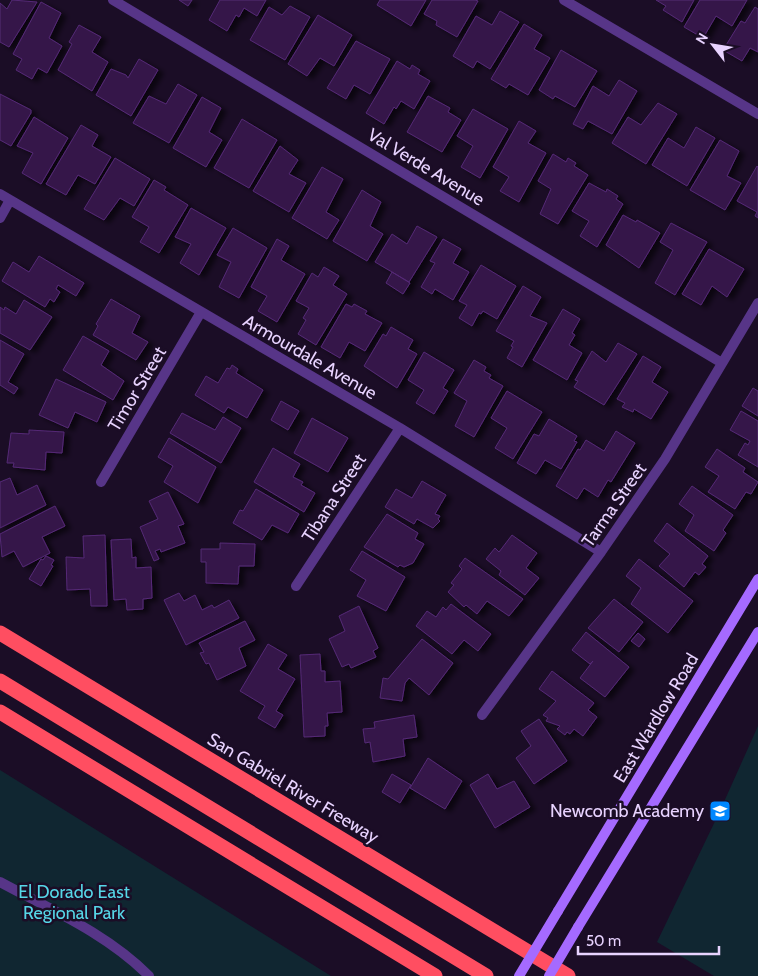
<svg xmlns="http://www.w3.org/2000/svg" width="758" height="976" viewBox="0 0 758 976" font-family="Cabin,sans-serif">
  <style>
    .green { fill: #102631 }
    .building { fill: #341849; stroke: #552976; filter: url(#shadow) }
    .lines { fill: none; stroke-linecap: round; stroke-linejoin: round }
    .service { stroke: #573588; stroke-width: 10 }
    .minor { stroke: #573588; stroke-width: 10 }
    .tertiary { stroke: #573588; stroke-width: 10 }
    .secondary { stroke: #a56aff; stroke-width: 10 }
    .motorway { stroke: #ff4e61; stroke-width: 15 }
    .secondary-bridge { stroke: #a56aff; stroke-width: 10 }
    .labels { text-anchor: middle; stroke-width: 5; stroke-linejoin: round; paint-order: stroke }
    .street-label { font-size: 18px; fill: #e8d3ff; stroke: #1b0d26 }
    .poi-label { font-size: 18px; fill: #e8d3ff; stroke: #1b0d26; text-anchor: end }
    .park-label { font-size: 18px; fill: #56d6e7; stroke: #1b0d26 }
  </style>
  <defs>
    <filter id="shadow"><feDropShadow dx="5.5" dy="3" stdDeviation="2.5" flood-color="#0009"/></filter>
  </defs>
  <rect width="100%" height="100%" fill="#1b0d26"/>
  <path class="green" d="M758,726V976H714L657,942L719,813Z
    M0,770L331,976H0Z"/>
  <path class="building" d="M12,0L37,2L9,47L0,42V3L7,9Z
    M179,0H192L188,6Z
    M220,0H266L257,16L244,8L239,17L236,15L227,31L209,20Z
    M380,0H426L411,26L377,5Z
    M432,0H475L478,1L457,37L436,25L437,21L424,14Z
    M656,0H694L682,22L663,10L666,6Z
    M700,0H747L732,26L716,16L703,38L684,27Z
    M41,2L61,13L49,38L62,46L47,73L38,68L32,79L16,70L22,59L13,54Z
    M290,6L310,17L285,60L250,40L269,7L282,15Z
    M755,7L758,9V52L750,48L742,61L723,50L741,21L745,23Z
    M500,11L519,22L490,69L477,61L473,68L453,56L476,16L492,25Z
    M318,15L352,35L334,66L320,58L307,76L288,64Z
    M524,24L542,35L534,49L550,58L528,95L509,84L506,88L491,79Z
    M79,25L101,37L92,52L108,62L92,91L58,70L72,44L69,42Z
    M356,41L390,59L370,94L354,85L346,99L327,88Z
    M561,50L597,71L575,107L555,96L553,99L539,90Z
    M139,59L158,70L131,116L96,95L111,69L126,75L128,78Z
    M397,61L410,69L412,65L420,70L418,74L430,81L414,109L401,101L396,109L394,107L384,124L366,113Z
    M619,80L637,91L612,134L588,121L583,129L573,124L593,86L609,96Z
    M178,84L197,95L169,143L133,123L149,96L166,104Z
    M0,94L31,110V113L11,146L0,140Z
    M428,96L450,108L448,112L461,120L442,152L407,132Z
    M202,97L221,108L209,132L222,140L206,167L173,148Z
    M658,103L677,114L646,164L612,143L628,117L641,125Z
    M473,109L508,129L480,178L461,167L473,146L457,136Z
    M34,117L68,138L41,184L22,173L33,153L17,146Z
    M242,119L277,140L249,188L214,168Z
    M519,121L536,131L528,143L546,153L519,202L500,191L509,177L493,167Z
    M81,125L98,135L92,146L111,157L95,184L78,175L66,195L46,184Z
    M696,127L715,138L687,186L652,165L668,138L684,148Z
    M720,140L739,151L727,176L741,183L725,210L690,190Z
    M280,146L298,160L289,174L306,183L289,212L253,191Z
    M553,154L566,162L568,158L576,163L574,166L588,175L558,224L540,214L551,189L538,181Z
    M115,158L150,179L134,206L120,198L104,220L84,209Z
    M757,166L758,167V218L755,216L757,212L737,201Z
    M322,167L343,179L326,212L339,220L327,239L292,218Z
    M154,180L166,187L164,190L188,205L159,253L140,242L149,227L132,217Z
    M589,183L606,192L607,189L618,196L616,199L623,204L597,247L580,236L589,221L572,211Z
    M362,190L381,202L370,226L383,234L367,261L333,241Z
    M191,208L226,228L199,275L180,263L191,244L175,237Z
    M623,215L636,222L637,220L660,233L639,268L606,245Z
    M671,223L707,242L675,295L655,283L673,250L660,242Z
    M417,226L437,237L409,282L375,262L392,234L407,244Z
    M233,228L267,248L239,298L219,287L231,262L217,255Z
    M277,239L289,246L281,260L305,274L277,322L258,311L267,296L251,287Z
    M443,239L461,249L453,263L469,272L453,300L435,289L432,294L421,287L435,263L430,261Z
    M709,249L744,269L727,297L712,286L701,305L682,294Z
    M39,256L84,283L76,296L58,285L56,289L60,292L54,302L50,299L45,307L2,281L13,262L29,272Z
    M481,265L516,286L497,319L483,311L481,314L479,313L472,326L459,318L467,305L459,301Z
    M324,267L339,276L333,285L347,294L316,345L298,334L306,320L303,318L309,308L296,301L312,273L318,277Z
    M392,272L410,283L403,294L386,283Z
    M523,286L541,297L530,316L547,323L522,367L507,358L513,347L511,346L514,341L496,331Z
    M111,299L140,316L132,333L148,342L136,360L93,335L98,326L96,324Z
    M24,300L52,317L30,350L0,333V307L4,310L5,307L16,314Z
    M346,304L352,307L354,304L367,311L365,314L382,323L365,351L349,342L340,358L321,347Z
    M563,309L580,319L572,333L575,335L569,345L582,353L567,380L533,360Z
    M391,327L413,340L408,349L417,354L397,388L364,366L383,334L386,336Z
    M83,336L109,351L101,365L124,381L113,400L63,370Z
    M0,340L24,354L8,382L18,388L14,394L0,385Z
    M618,343L637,354L604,405L574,387L578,381L575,380L592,351L606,362Z
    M424,352L454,370L443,388L448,391L434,414L416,403L424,390L408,380Z
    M643,356L661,367L652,382L668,392L651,419L634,409L633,412L622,407L625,403L617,399Z
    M474,360L486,367L484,371L491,375L489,378L503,386L474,437L455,426L467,401L454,393Z
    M232,365L238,369L236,373L263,390L247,418L228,407L224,413L195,395L206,376L218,383L227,368L230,369Z
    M56,379L106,402L97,422L75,412L68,428L39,415Z
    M753,388L758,391V416L742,406Z
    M507,391L542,412L513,459L495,448L507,428L491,418Z
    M281,401L299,411L288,430L271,420Z
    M741,411L758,421V467L738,455L745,443L748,445L750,441L730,430Z
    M182,413L215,430L223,417L241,428L221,463L170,433Z
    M312,418L348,438L328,472L294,453Z
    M549,419L577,436L574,441L577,442L561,469L545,460L536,474L517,463L534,434L539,436Z
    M29,430L64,432L62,453L46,452L45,470L13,467L14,463H7L11,433L29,434Z
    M616,431L635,443L611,482L608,480L598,497L584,488L577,499L556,486L578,449L580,450L586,440L604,451Z
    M169,438L216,467L198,503L164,482L173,466L158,457Z
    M273,448L300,464L293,477L303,482L301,485L315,493L304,512L254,482Z
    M717,449L745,468L743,472L758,482L751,494L746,492L735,509L708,492L719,476L705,467Z
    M10,478L17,495L37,485L46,505L0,528V482Z
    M422,481L446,495L435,514L440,516L438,519L440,521L433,528L417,519L414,524L385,507L396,489L412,498Z
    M692,486L733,515L723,530L726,533L714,551L685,531L694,515L679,504Z
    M256,489L299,514L288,533L272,525L262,540L233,523L240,510L243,511Z
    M168,492L184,524L178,526L185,543L161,552L160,549L155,551L159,559L154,561L140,527L158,519L149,501Z
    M55,506L65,526L42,537L50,553L23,567L14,551L2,557L0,534Z
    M387,514L418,533L415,539L424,544L413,563L404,567L400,565L398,567L364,547Z
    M667,523L708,556L702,564L706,567L699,575L695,572L684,587L659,566L670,554L654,541Z
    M105,535L107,606H91L90,589L67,590L66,557L84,558L83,536Z
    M512,535L537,553L526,568L539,578L525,595L499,575L501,571L486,559L495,548L499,552Z
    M131,539L132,558L136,557V568L151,567L152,598L143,599V609L127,610L126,599L114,600L111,540Z
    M220,543L255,544L254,566H239L238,584L206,583V562H201V549H220Z
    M362,551L405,577L386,611L357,596L366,580L350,570Z
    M46,556L54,560L51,565L53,566L41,586L29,579L41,559L43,560Z
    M465,558L523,599L509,616L487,601L477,614L466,605L464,607L448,592L454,585L451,583L462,569L459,566Z
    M639,559L693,601L668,633L631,604L641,588L626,576Z
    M179,593L184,601L195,595L202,610L212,605L214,608L229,600L239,618L186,645L164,600Z
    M614,599L643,622L619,652L588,628Z
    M451,604L491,634L478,651L464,640L452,654L416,626L427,611L436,617L443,607L446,610Z
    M359,606L378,648L373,651L376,657L351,668L349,664L342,667L329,639L345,631L339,616Z
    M245,621L255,640L239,648L246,666L217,680L209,663L206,664L200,653L204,652L199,643Z
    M586,632L629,667L605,697L580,678L593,661L590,664L572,650Z
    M638,633L645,639L639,647L631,641Z
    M422,639L453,663L429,695L409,678L405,683L402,701L380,698L383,678L388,679Z
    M268,644L287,655L278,669L295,679L276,711L283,715L275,728L258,718L265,706L240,691Z
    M320,654L321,671H325V682L340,681L342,712L327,713L328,726H325V736L304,737L300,655Z
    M552,671L594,703L588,710L597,717L583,736L574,729L570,734L567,732L565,735L557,729L560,726L546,721L548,718L543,715L556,701L539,689Z
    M414,715L417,737L403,739L405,756L373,762L370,742L365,743L363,729L375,728L374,722Z
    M539,719L567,761L534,784L516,758L531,746L521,731Z
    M428,758L462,781L445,809L410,788Z
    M392,774L411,785L400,803L382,792Z
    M488,774L497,789L514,781L530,807L495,828L470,785Z"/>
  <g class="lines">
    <path class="service" d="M0,882C52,910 107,934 149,976"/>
    <path class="minor" d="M113,0L722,363
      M0,194L400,428L601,552
      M0,218L10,200
      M101,482L201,312
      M296,586L400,428
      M482,715L601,552L665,459L758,303"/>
    <path class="tertiary" d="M564,0L758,114"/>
    <path class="secondary" d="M558,911L758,579
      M578,927L758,632"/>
    <path class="motorway" d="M0,633L568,976
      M0,681L486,976
      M0,712L435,976"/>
    <path class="secondary-bridge" d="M519,976L558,911
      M549,976L578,927"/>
  </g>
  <defs>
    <g id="school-square" transform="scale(1.125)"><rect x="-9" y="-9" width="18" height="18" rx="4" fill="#0087fe" stroke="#1b0d26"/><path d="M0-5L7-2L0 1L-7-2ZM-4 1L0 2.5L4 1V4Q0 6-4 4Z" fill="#fff"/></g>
  </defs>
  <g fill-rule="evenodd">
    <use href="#school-square" x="720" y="811"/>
  </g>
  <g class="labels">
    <g class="street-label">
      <text transform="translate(426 167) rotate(31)" y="6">Val Verde Avenue</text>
      <text transform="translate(310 357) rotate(30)" y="6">Armourdale Avenue</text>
      <text transform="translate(137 389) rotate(-59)" y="6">Timor Street</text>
      <text transform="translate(334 498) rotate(-57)" y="6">Tibana Street</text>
      <text transform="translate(614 505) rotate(-55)" y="6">Tarma Street</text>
      <text transform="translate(656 718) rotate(-59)" y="6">East Wardlow Road</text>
      <text transform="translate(293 788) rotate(31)" y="6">San Gabriel River Freeway</text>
    </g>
    <g class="poi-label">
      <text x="704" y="817">Newcomb Academy</text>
    </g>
    <g class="park-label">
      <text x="74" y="898">El Dorado East<tspan x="74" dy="21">Regional Park</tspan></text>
    </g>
  </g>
  <g transform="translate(713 45) rotate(301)" stroke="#1b0d26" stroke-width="4" paint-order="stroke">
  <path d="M0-4L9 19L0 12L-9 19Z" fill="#e8d3ff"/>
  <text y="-8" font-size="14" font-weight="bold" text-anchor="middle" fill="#e8d3ff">N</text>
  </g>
  <path d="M578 946v8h141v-8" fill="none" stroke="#e8d3ff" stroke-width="2.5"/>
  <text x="586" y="946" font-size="15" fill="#e8d3ff" stroke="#1b0d26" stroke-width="4" paint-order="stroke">50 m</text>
</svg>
